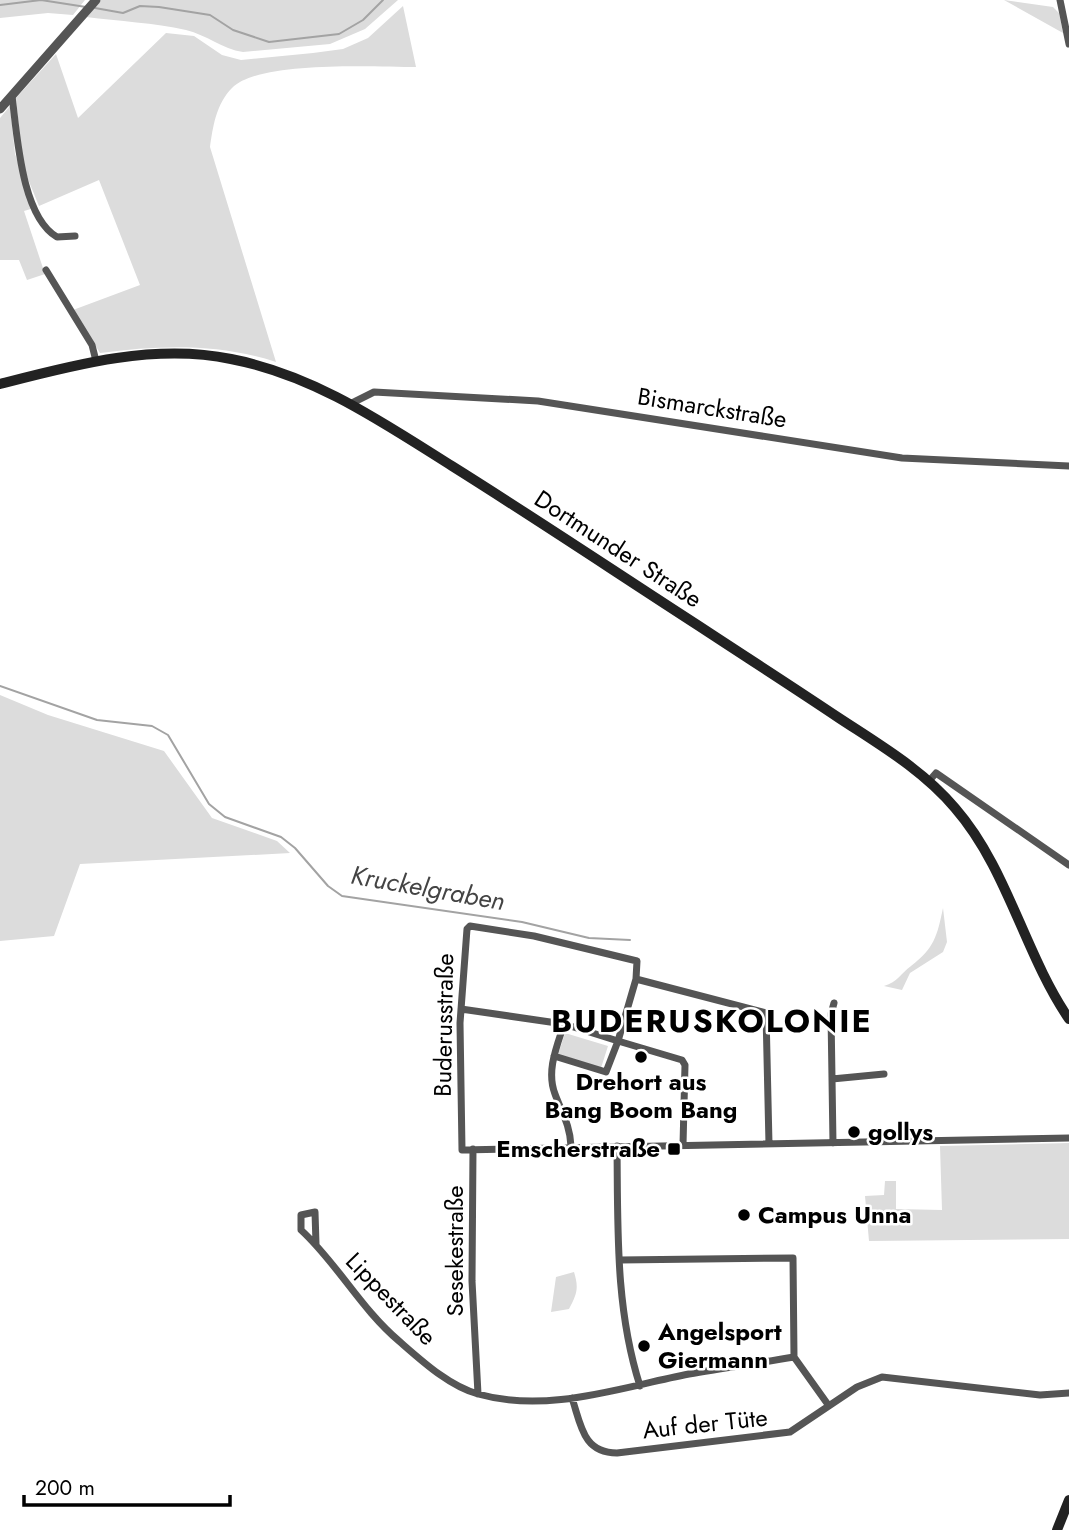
<svg xmlns="http://www.w3.org/2000/svg" width="1069" height="1530" viewBox="0 0 1069 1530" font-family="Jost,sans-serif">
  <style>
    .green { fill: #dcdcdc }
    .lines { fill: none; stroke-linecap: round; stroke-linejoin: round }
    .stream { stroke: #a3a3a3; stroke-width: 2 }
    .minor { stroke: #555; stroke-width: 7 }
    .tertiary { stroke: #555; stroke-width: 9 }
    .secondary { stroke: #222; stroke-width: 10 }
    .poi-dot { fill: #000; stroke: #fff; stroke-width: 2.5 }
    .labels { text-anchor: middle; stroke-width: 5; stroke-linejoin: round; paint-order: stroke }
    .street-label { font-size: 24px; fill: #000; stroke: #fff }
    .poi-label { font-size: 24px; font-weight: bold; fill: #000; stroke: #fff; text-anchor: start }
    .water-label { font-size: 26px; font-style: italic; fill: #444; stroke: #fff }
    .district-label { font-size: 32px; font-weight: bold; letter-spacing: 2px; fill: #000; stroke: #fff }
  </style>
  <rect width="100%" height="100%" fill="#fff"/>
  <path class="green" d="M0,0H85L73,15L48,13L0,18Z
    M101,0H398L365,29L330,44L243,52C222,49 207,35 186,30C154,23 119,21 86,17Z
    M1004,0L1053,7L1059,13L1063,33Z
    M403,6L416,67C375,67 260,60 232,88C216,104 213,127 210,147L276,362C217,343 161,345 100,353L73,310L140,285L99,180L39,206L23,167L16,98L56,54L78,118L166,33L194,36L222,55L241,60L313,53L343,49L368,38Z
    M10,106L15,154L34,208L24,211L45,274L27,280L19,260H0V118Z
    M0,695L48,715L164,751L212,818L277,841L290,853L80,864L54,936L0,941Z
    M943,908L947,942L943,952L910,973L902,990L884,986C898,982 900,974 911,966C934,948 937,937 943,908Z
    M565,1033L608,1046L601,1068L558,1055Z
    M1069,1143V1239L869,1241L865,1196L884,1195L885,1181H896V1209L942,1210L940,1146Z
    M574,1272C579,1288 577,1294 569,1309L551,1312L556,1277Z"/>
  <g class="lines">
    <path class="stream" d="M0,5L41,0L86,7
      M95,8L123,13L140,6L159,7L210,15L233,30L269,42L339,34L363,20L383,0
      M0,686L97,720L152,726L168,735L209,804L225,817L281,837L295,848L328,886L342,896L522,922L589,938L630,940"/>
    <path class="minor" d="M1060,0L1069,44
      M12,96C17,133 21,216 57,237L75,236
      M46,270L92,345L96,361
      M352,403L374,392L538,401L902,458L1069,466
      M929,781L936,773L1069,865
      M636,979L766,1013L769,1144
      M461,1009L564,1024
      M554,1056L606,1072L618,1041L682,1060L685,1065L683,1145
      M832,1079L884,1074
      M833,1143L831,1014L834,1003
      M571,1146C570,1125 562,1113 555,1094C546,1071 557,1046 564,1024L618,1041L636,979L637,961L534,936L470,926L467,929L460,1023L462,1150L1069,1138
      M617,1146C618,1227 615,1308 640,1386
      M473,1149L472,1281L478,1394
      M316,1244L315,1212L301,1215V1230C337,1263 361,1309 399,1341C422,1361 449,1386 478,1394C548,1414 621,1387 689,1374C723,1368 759,1363 794,1357
      M620,1260L793,1258L794,1357
      M794,1357L829,1406
      M572,1398C581,1425 583,1453 617,1453L790,1432L857,1387L882,1377L1040,1395L1069,1393"/>
    <path class="tertiary" d="M0,109L96,0"/>
    <path class="secondary" d="M0,384C73,365 154,343 231,359C314,375 382,422 452,466C535,518 617,573 699,626C746,657 793,687 839,718C880,745 923,770 955,808C1008,869 1024,953 1069,1019
      M1057,1530L1069,1500"/>
  </g>
  <g class="poi-dot">
    <circle cx="641" cy="1057" r="7"/>
    <circle cx="854" cy="1132" r="7"/>
    <rect x="667" y="1142" width="14" height="14" rx="3.5"/>
    <circle cx="744" cy="1215" r="7"/>
    <circle cx="644" cy="1346" r="7"/>
  </g>
  <g class="labels">
    <g class="street-label">
      <text transform="translate(712 408) rotate(9)" y="8">Bismarckstraße</text>
      <text transform="translate(618 549) rotate(33)" y="8">Dortmunder Straße</text>
      <text transform="translate(444 1025) rotate(-89)" y="8">Buderusstraße</text>
      <text transform="translate(455 1251) rotate(-90)" y="8">Sesekestraße</text>
      <text transform="translate(391 1299) rotate(46)" y="8">Lippestraße</text>
      <text transform="translate(705 1424) rotate(-6)" y="8">Auf der Tüte</text>
    </g>
    <g class="poi-label">
      <text x="641" y="1090" text-anchor="middle">Drehort aus<tspan x="641" dy="28">Bang Boom Bang</tspan></text>
      <text x="868" y="1140">gollys</text>
      <text x="660" y="1157" text-anchor="end">Emscherstraße</text>
      <text x="758" y="1223">Campus Unna</text>
      <text x="658" y="1340">Angelsport<tspan x="658" dy="28">Giermann</tspan></text>
    </g>
    <g class="water-label">
      <text transform="translate(428 888) rotate(10)" y="9">Kruckelgraben</text>
    </g>
    <g class="district-label">
      <text x="712" y="1032">BUDERUSKOLONIE</text>
    </g>
  </g>
  <path d="M24 1495v10h206v-10" fill="none" stroke="#000000" stroke-width="3.5"/>
  <text x="35" y="1495" font-size="21" fill="#000000" stroke="#ffffff" stroke-width="5" paint-order="stroke">200 m</text>
</svg>
